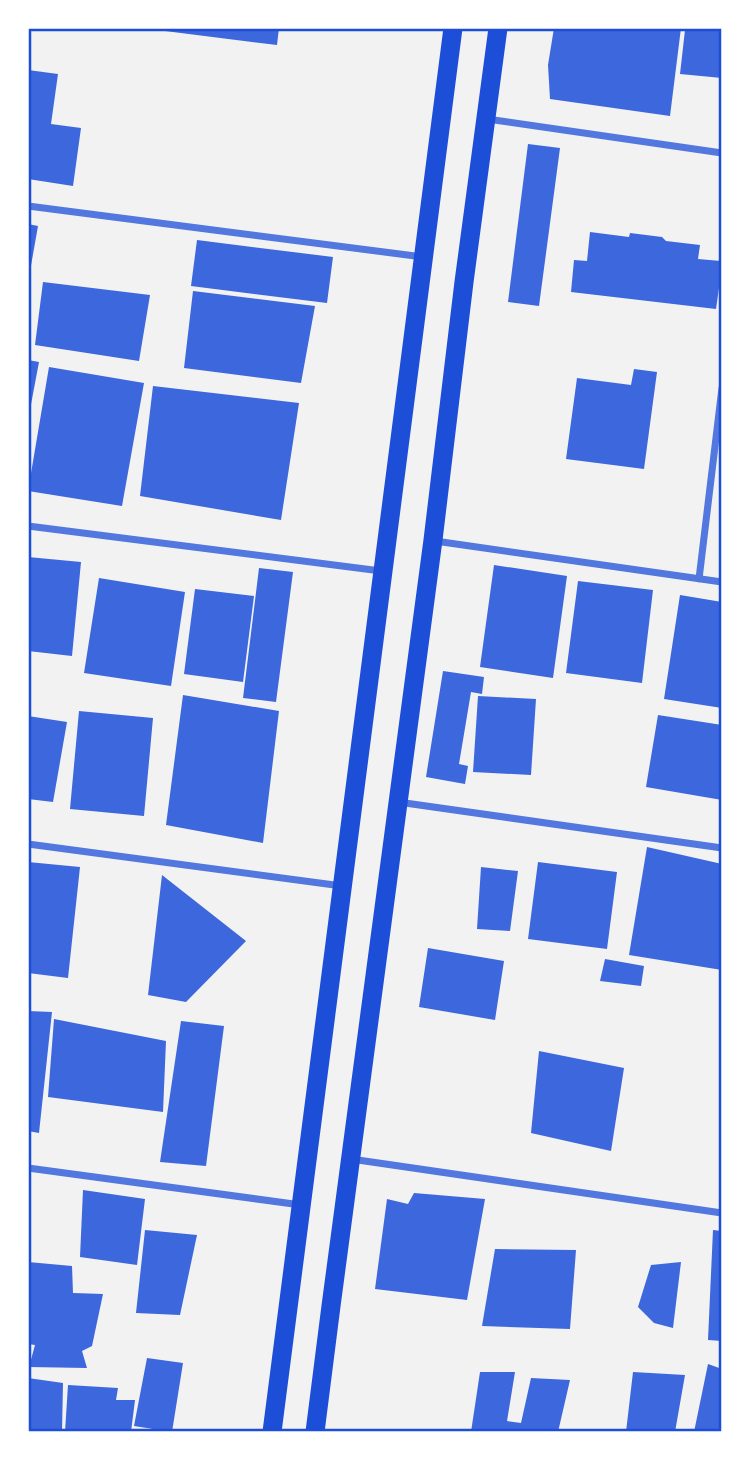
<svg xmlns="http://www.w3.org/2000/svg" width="750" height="1460" viewBox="0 0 750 1460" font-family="'Libre Baskerville',serif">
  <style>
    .building { fill: #3d67dc }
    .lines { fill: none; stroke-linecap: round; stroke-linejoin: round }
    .minor { stroke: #5277de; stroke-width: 7 }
    .trunk { stroke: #1d4ed8; stroke-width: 19 }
    .neatline { fill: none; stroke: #1d4ed8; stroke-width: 2.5 }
  </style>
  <rect width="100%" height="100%" fill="#f2f2f2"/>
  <path class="building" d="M165,28H279L277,45L165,31Z
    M554,28H681L670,116L550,99L548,65Z
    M689,28H722V78L680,74L685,30H689Z
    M28,70L58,74L51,124L81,128L73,186L28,179Z
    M528,144L560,148L539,306L508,302Z
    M28,224L38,226L29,277H28Z
    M590,232L629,237L630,233L662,237L666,241L700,245L698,259L721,261L720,277L722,278V289L719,288L716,309L571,292L574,260L587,261Z
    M197,240L333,257L327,303L191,286Z
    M43,282L150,295L139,361L35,345Z
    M193,291L315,306L301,383L184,368Z
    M28,360L39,362L29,415H28Z
    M49,367L144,383L122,506L28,491Z
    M634,369L657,372L644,469L566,459L577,378L631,385Z
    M153,386L299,403L281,520L140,496Z
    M28,557L81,562L72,656L28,651Z
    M494,565L567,576L553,678L480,667Z
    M259,568L293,572L276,702L243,698Z
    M99,578L185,592L171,686L84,673Z
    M578,581L653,590L642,683L566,673Z
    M195,589L254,596L243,682L184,674Z
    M680,595L722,602V708L664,699Z
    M443,671L484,677L482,694L471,692L459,764L468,766L465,784L426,777Z
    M183,695L279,711L263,843L166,825Z
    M478,696L536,699L531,775L473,772Z
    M79,711L153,718L144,816L70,809Z
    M658,715L722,725V800L646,787Z
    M28,716L67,722L53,802L28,799Z
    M647,847L722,864V970L629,955Z
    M28,862L80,867L68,978L28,973Z
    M538,862L617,872L607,949L528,939Z
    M481,867L518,871L510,931L477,929Z
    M162,875L246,941L186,1002L148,995Z
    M428,948L504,961L495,1020L419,1007Z
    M605,959L644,966L641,986L600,981Z
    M28,1011L52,1012L39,1133L28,1131Z
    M54,1019L166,1041L163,1112L48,1097Z
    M181,1021L224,1026L206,1166L160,1162Z
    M539,1051L624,1068L611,1151L531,1133Z
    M83,1190L145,1199L137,1265L80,1257Z
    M414,1193L485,1199L467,1300L375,1289L387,1199L408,1204Z
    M145,1230L197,1235L180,1315L136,1313Z
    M713,1230L722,1231V1341L708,1340Z
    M495,1249L576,1250L570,1329L482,1326Z
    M28,1262L72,1266L73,1293L103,1294L92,1346L82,1351L87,1368L29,1367L35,1345L28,1344Z
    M681,1262L673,1328L654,1323L638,1307L651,1265Z
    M147,1358L183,1363L172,1432L134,1426Z
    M708,1364L722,1369V1432H694Z
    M480,1372H515L507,1421L521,1423L531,1378L570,1380L558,1432H471Z
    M633,1372L685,1375L675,1432H626Z
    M28,1378L63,1383L62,1432H28Z
    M68,1385L118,1388L116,1400H135L131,1432H65Z"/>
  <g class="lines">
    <path class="minor" d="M487,119L722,153
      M28,206L423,257
      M28,526L381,571
      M435,541L722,582
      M699,579L722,388
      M398,802L722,848
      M28,844L342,886
      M351,1159L722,1213
      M28,1168L301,1205"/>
    <path class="trunk" d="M272,1432L453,28
      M315,1432L331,1306L433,540L464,282L498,28"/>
  </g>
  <rect width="750" height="1460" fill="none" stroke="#ffffff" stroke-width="60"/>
  <rect x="30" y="30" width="690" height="1400" class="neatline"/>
</svg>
